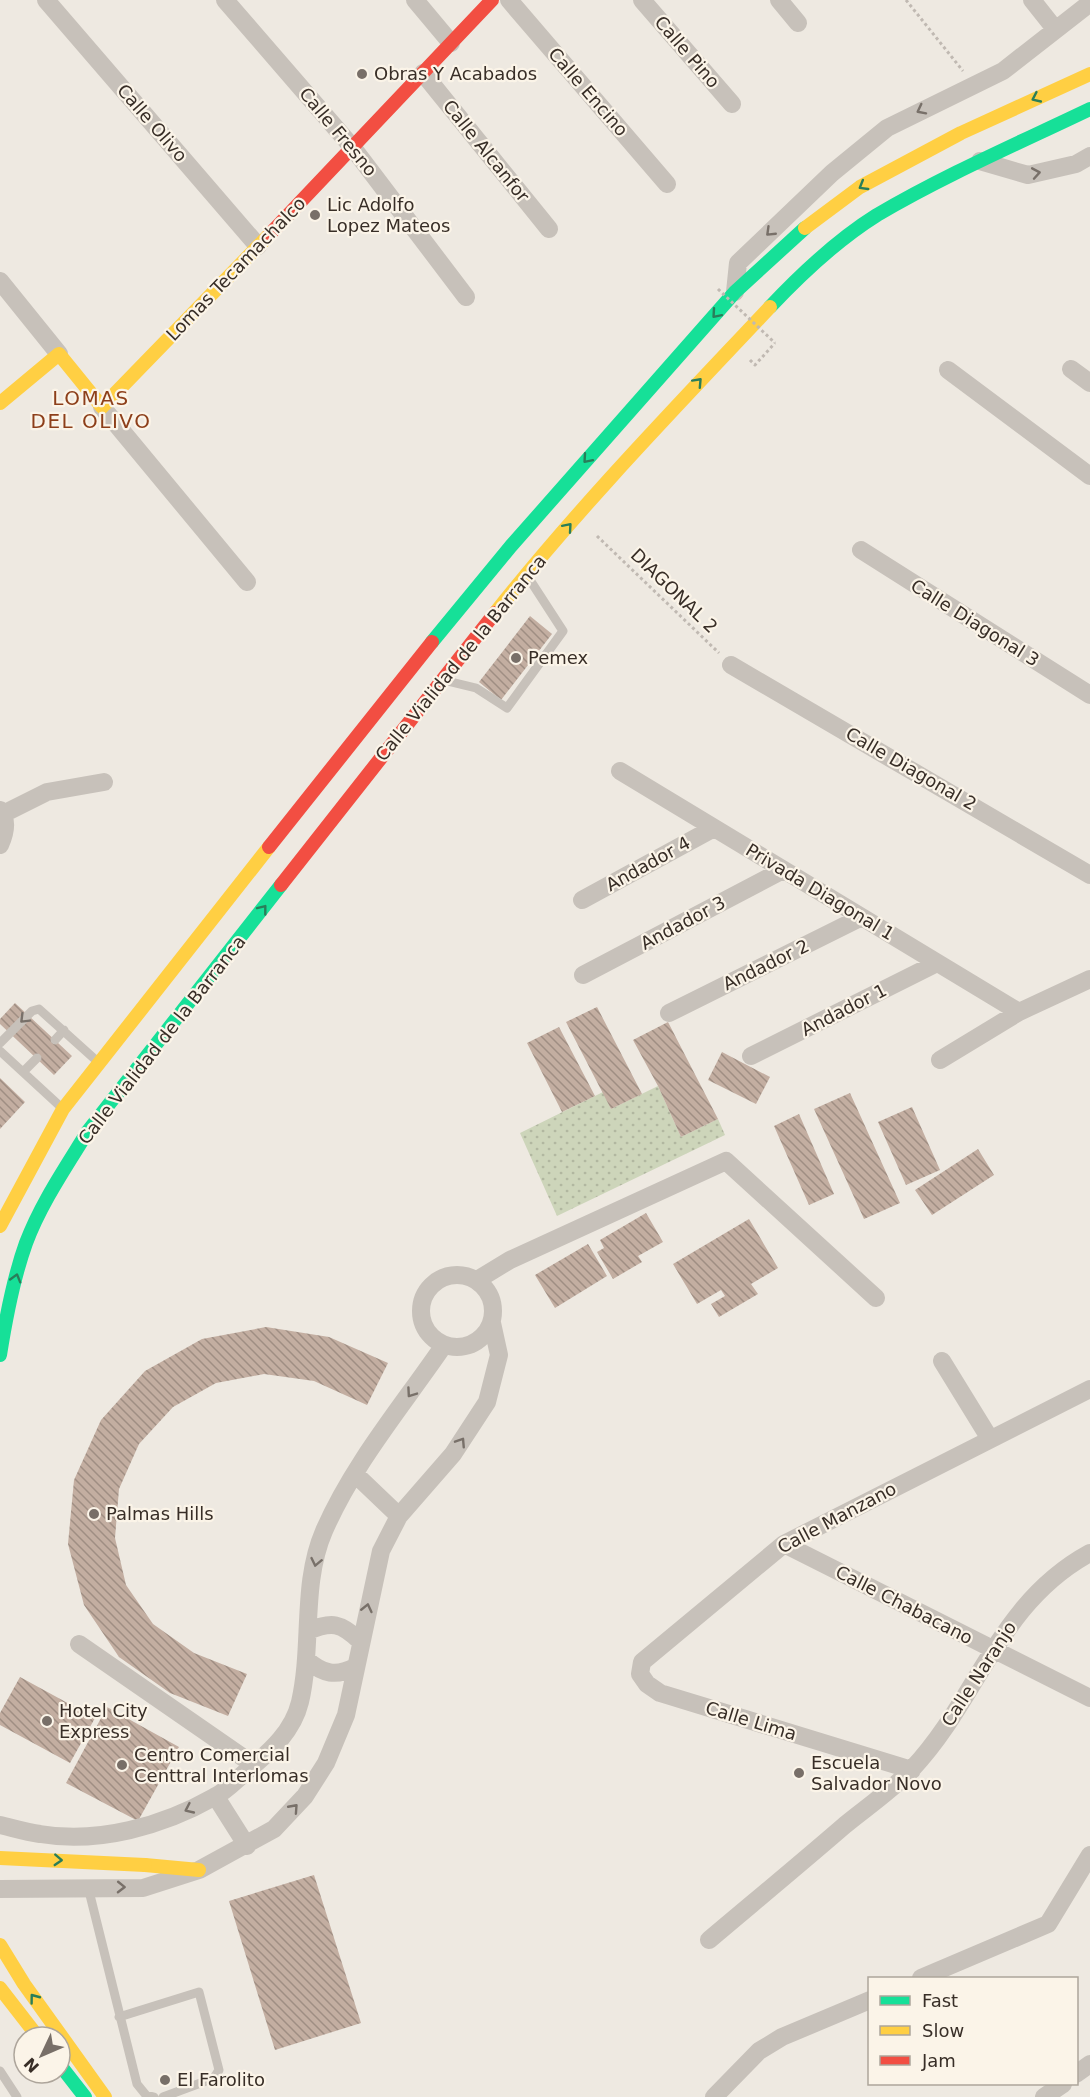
<svg xmlns="http://www.w3.org/2000/svg" width="1090" height="2097" viewBox="0 0 1090 2097" font-family="'DejaVu Sans',sans-serif">
  <style>
    .grass { fill: url(#grass-dots) }
    .building { fill: url(#building-back-hatch) }
    .lines { fill: none; stroke-linecap: round; stroke-linejoin: round }
    .path { stroke: #c0b9b2; stroke-width: 3; stroke-dasharray: 3 3; stroke-linecap: butt }
    .lane { stroke: #c7c1ba; stroke-width: 9 }
    .street { stroke: #c7c1ba; stroke-width: 18 }
    .fast { stroke: #16e098; stroke-width: 14 }
    .slow { stroke: #ffcf43; stroke-width: 14 }
    .jam { stroke: #f24e42; stroke-width: 14 }
    .path-bridge { stroke: #c0b9b2; stroke-width: 3; stroke-dasharray: 3 3; stroke-linecap: butt }
    .slow-bridge { stroke: #ffcf43; stroke-width: 14 }
    .oneway { stroke: #297e5a }
    .oneway2 { stroke: #787069 }
    .poi-dot { fill: #786f68; stroke: #fbf4e8; stroke-width: 2 }
    .labels { text-anchor: middle; stroke-width: 4.5; stroke-linejoin: round; paint-order: stroke }
    .street-label { font-size: 18px; fill: #382e27; stroke: #fbf4e8 }
    .poi-label { font-size: 18px; fill: #382e27; stroke: #fbf4e8; text-anchor: start }
    .neighbourhood-label { font-size: 20px; letter-spacing: 1.5px; fill: #8d3f1a; stroke: #fbf4e8 }
  </style>
  <defs>
    <pattern id="grass-dots" width="8" height="8" patternUnits="userSpaceOnUse" patternTransform="scale(1.5)"><rect width="8" height="8" fill="#cdd5ba"/><path d="M2 2h.1M6 6h.1" fill="none" stroke="#b1b7a0" stroke-width="1.8" stroke-linecap="round"/></pattern>
    <pattern id="building-back-hatch" width="6" height="6" patternUnits="userSpaceOnUse" patternTransform="scale(1.5)"><rect width="6" height="6" fill="#c3aea1"/><path d="M-1 5l2 2M0 0l6 6M5-1l2 2" fill="none" stroke="#9f8e83"/></pattern>
  </defs>
  <rect width="100%" height="100%" fill="#eee9e1"/>
  <path class="grass" d="M658,1086L681,1137L718,1119L725,1135L557,1216L520,1133L603,1092L611,1109Z"/>
  <path class="building" d="M530,616L552,634L501,700L479,682Z
    M15,1003L72,1056L54,1075L0,1024V1019Z
    M597,1007L642,1094L611,1109L566,1022Z
    M668,1022L718,1119L681,1137L658,1086L633,1040Z
    M559,1027L595,1096L562,1112L527,1043Z
    M722,1052L770,1077L756,1104L708,1080Z
    M0,1078L25,1102L0,1129Z
    M850,1093L900,1203L864,1219L814,1109Z
    M912,1107L940,1170L906,1185L878,1122Z
    M799,1114L834,1194L809,1205L774,1126Z
    M978,1149L994,1175L932,1215L915,1190Z
    M646,1213L663,1242L638,1256L642,1262L613,1279L597,1252L604,1248L600,1240Z
    M749,1219L778,1268L751,1284L758,1294L719,1317L711,1304L725,1296L721,1290L697,1304L673,1264Z
    M588,1244L607,1276L555,1308L535,1275Z
    M266,1327L329,1337L388,1363L367,1405L314,1381L264,1374L216,1383L173,1407L139,1444L119,1489L115,1538L126,1585L153,1624L194,1653L247,1674L228,1716L170,1693L119,1657L84,1605L68,1544L74,1480L101,1420L145,1371L202,1339Z
    M20,1677L95,1718L70,1763L0,1725V1713Z
    M107,1707L179,1747L138,1821L66,1783Z
    M314,1875L361,2023L275,2050L229,1901Z"/>
  <g class="lines">
    <path class="path" d="M906,0L963,71
      M750,360L755,365L775,343
      M597,536L719,653"/>
    <path class="lane" d="M447,681L476,688L507,708L563,631L528,577
      M55,1040L64,1030
      M0,1043L32,1011L39,1009L98,1062
      M0,1051L62,1108
      M23,1072L37,1058
      M88,1887L137,2084L146,2095L154,2097
      M119,2017L199,1992L219,2070L214,2078L163,2097
      M0,2071L17,2097"/>
    <path class="street" d="M46,0L258,246
      M225,0L353,148L466,297
      M415,0L451,43
      M509,0L667,184
      M642,0L732,104
      M779,0L798,23
      M1032,0L1055,29
      M423,73L549,229
      M980,161L1028,175L1076,164L1090,156
      M0,281L59,354
      M735,292L738,263L832,173L887,128L1003,71L1090,3
      M1071,369L1090,383
      M948,370L1090,476
      M102,407L247,582
      M861,550L1090,695
      M731,665L1090,875
      M620,771L1019,1012
      M0,810C8,820 5,834 0,845
      M3,814L47,792L104,782
      M582,900L714,828
      M583,975L783,870
      M669,1013L862,917
      M751,1056L937,963
      M940,1060L1019,1012L1090,979
      M421 1311a36 36 0 1 1 72 0a36 36 0 1 1-72 0Z
      M477,1280L510,1260L726,1161L876,1298
      M942,1361L990,1439
      M355,1474L399,1516
      M784,1544L1090,1698
      M308,1631C332,1621 341,1623 360,1641
      M79,1644L254,1765
      M307,1660C323,1674 336,1677 355,1667
      M912,1770L660,1693L647,1684L640,1674L642,1662L784,1544L1090,1389
      M216,1797L247,1846
      M0,1825C13,1828 26,1832 40,1834C98,1844 163,1826 214,1797C227,1791 238,1778 249,1769C271,1751 293,1731 300,1702C313,1646 301,1584 324,1531C353,1464 403,1405 444,1345
      M0,1889L143,1888L199,1870L274,1829L305,1796L326,1763L346,1715L381,1551L399,1516L453,1454L487,1402L499,1355L492,1323
      M709,1940C754,1902 800,1864 845,1825C867,1807 892,1790 912,1769C978,1699 998,1603 1090,1553
      M921,1978L1048,1924L1090,1855
      M1076,2074L1090,2064
      M714,2097L759,2051L782,2037L870,2000
      M1044,2097L1063,2084"/>
    <path class="fast" d="M770,307C802,273 837,240 877,215C945,175 1019,143 1090,109
      M432,642L511,546L735,292L805,228
      M0,1355C6,1317 13,1279 26,1243C41,1203 66,1167 88,1131L281,885
      M60,2065L85,2097"/>
    <path class="slow" d="M805,228L860,187L961,133L1090,74
      M0,403L59,354L102,407L270,234
      M495,613C580,506 676,407 770,307
      M0,1226L63,1109L269,847
      M145,1865L199,1870
      M0,1945L24,1984L105,2097
      M0,1988L38,2037"/>
    <path class="jam" d="M270,234L492,0
      M269,847L432,642
      M281,885L495,613"/>
    <path class="path-bridge" d="M718,289L775,343"/>
    <path class="slow-bridge" d="M0,1858L145,1865"/>
  </g>
  <defs><path id="oneway-chevron" d="M-2-3.5L2.5 0L-2 3.5" fill="none" stroke-width="1.6" stroke-linecap="round" stroke-linejoin="round" transform="scale(1.5)"/></defs>
  <g class="oneway">
    <use href="#oneway-chevron" transform="translate(1036 98) rotate(155)"/>
    <use href="#oneway-chevron" transform="translate(863 186) rotate(149)"/>
    <use href="#oneway-chevron" transform="translate(716 314) rotate(131)"/>
    <use href="#oneway-chevron" transform="translate(698 382) rotate(-47)"/>
    <use href="#oneway-chevron" transform="translate(587 459) rotate(131)"/>
    <use href="#oneway-chevron" transform="translate(568 527) rotate(-49)"/>
    <use href="#oneway-chevron" transform="translate(263 909) rotate(-52)"/>
    <use href="#oneway-chevron" transform="translate(16 1278) rotate(-74)"/>
    <use href="#oneway-chevron" transform="translate(58 1860) rotate(3)"/>
    <use href="#oneway-chevron" transform="translate(34 1998) rotate(-127)"/>
  </g>
  <g class="oneway2">
    <use href="#oneway-chevron" transform="translate(921 110) rotate(153)"/>
    <use href="#oneway-chevron" transform="translate(1036 173) rotate(-10)"/>
    <use href="#oneway-chevron" transform="translate(770 232) rotate(136)"/>
    <use href="#oneway-chevron" transform="translate(24 1019) rotate(135)"/>
    <use href="#oneway-chevron" transform="translate(411 1393) rotate(125)"/>
    <use href="#oneway-chevron" transform="translate(461 1442) rotate(-57)"/>
    <use href="#oneway-chevron" transform="translate(316 1562) rotate(102)"/>
    <use href="#oneway-chevron" transform="translate(367 1608) rotate(-77)"/>
    <use href="#oneway-chevron" transform="translate(294 1808) rotate(-48)"/>
    <use href="#oneway-chevron" transform="translate(189 1809) rotate(155)"/>
    <use href="#oneway-chevron" transform="translate(121 1887) rotate(1)"/>
  </g>
  <g class="poi-dot">
    <circle cx="362" cy="74" r="6"/>
    <circle cx="315" cy="215" r="6"/>
    <circle cx="516" cy="658" r="6"/>
    <circle cx="94" cy="1514" r="6"/>
    <circle cx="47" cy="1721" r="6"/>
    <circle cx="122" cy="1765" r="6"/>
    <circle cx="799" cy="1773" r="6"/>
    <circle cx="165" cy="2080" r="6"/>
  </g>
  <g class="labels">
    <g class="street-label">
      <text transform="translate(687 52) rotate(49)" y="6">Calle Pino</text>
      <text transform="translate(588 92) rotate(49)" y="6">Calle Encino</text>
      <text transform="translate(152 123) rotate(49)" y="6">Calle Olivo</text>
      <text transform="translate(338 132) rotate(50)" y="6">Calle Fresno</text>
      <text transform="translate(486 151) rotate(51)" y="6">Calle Alcanfor</text>
      <text transform="translate(236 269) rotate(-46)" y="6">Lomas Tecamachalco</text>
      <text transform="translate(674 591) rotate(44)" y="6">DIAGONAL 2</text>
      <text transform="translate(975 623) rotate(32)" y="6">Calle Diagonal 3</text>
      <text transform="translate(461 658) rotate(-51)" y="6">Calle Vialidad de la Barranca</text>
      <text transform="translate(911 769) rotate(30)" y="6">Calle Diagonal 2</text>
      <text transform="translate(648 864) rotate(-29)" y="6">Andador 4</text>
      <text transform="translate(820 892) rotate(31)" y="6">Privada Diagonal 1</text>
      <text transform="translate(683 923) rotate(-28)" y="6">Andador 3</text>
      <text transform="translate(766 965) rotate(-26)" y="6">Andador 2</text>
      <text transform="translate(844 1010) rotate(-27)" y="6">Andador 1</text>
      <text transform="translate(162 1040) rotate(-52)" y="6">Calle Vialidad de la Barranca</text>
      <text transform="translate(837 1518) rotate(-28)" y="6">Calle Manzano</text>
      <text transform="translate(904 1605) rotate(27)" y="6">Calle Chabacano</text>
      <text transform="translate(979 1674) rotate(-57)" y="6">Calle Naranjo</text>
      <text transform="translate(751 1721) rotate(17)" y="6">Calle Lima</text>
    </g>
    <g class="poi-label">
      <text x="374" y="80">Obras Y Acabados</text>
      <text x="327" y="211">Lic Adolfo<tspan x="327" dy="21">Lopez Mateos</tspan></text>
      <text x="528" y="664">Pemex</text>
      <text x="106" y="1520">Palmas Hills</text>
      <text x="59" y="1717">Hotel City<tspan x="59" dy="21">Express</tspan></text>
      <text x="134" y="1761">Centro Comercial<tspan x="134" dy="21">Centtral Interlomas</tspan></text>
      <text x="811" y="1769">Escuela<tspan x="811" dy="21">Salvador Novo</tspan></text>
      <text x="177" y="2086">El Farolito</text>
    </g>
    <g class="neighbourhood-label">
      <text x="91" y="405">LOMAS<tspan x="91" dy="23">DEL OLIVO</tspan></text>
    </g>
  </g>
  <rect x="868" y="1977" width="210" height="108" fill="#fbf4e8" stroke="#ada59b" stroke-width="1.5"/>
  <rect x="880" y="1996" width="30" height="9" fill="#16e098" stroke="#ada59b" stroke-width="1.5"/>
  <text x="922" y="2007" font-size="18" fill="#382e27">Fast</text>
  <rect x="880" y="2026" width="30" height="9" fill="#ffcf43" stroke="#ada59b" stroke-width="1.5"/>
  <text x="922" y="2037" font-size="18" fill="#382e27">Slow</text>
  <rect x="880" y="2056" width="30" height="9" fill="#f24e42" stroke="#ada59b" stroke-width="1.5"/>
  <text x="922" y="2067" font-size="18" fill="#382e27">Jam</text>
  <g transform="translate(42 2055) rotate(226)"><circle r="28" fill="#fbf4e8" stroke="#ada59b" stroke-width="1.5"/>
  <path d="M0-4.5L10 22L0 15L-10 22Z" fill="#786f68"/>
  <text y="-9" font-size="16" font-weight="bold" text-anchor="middle" fill="#382e27">N</text>
  </g>
</svg>
